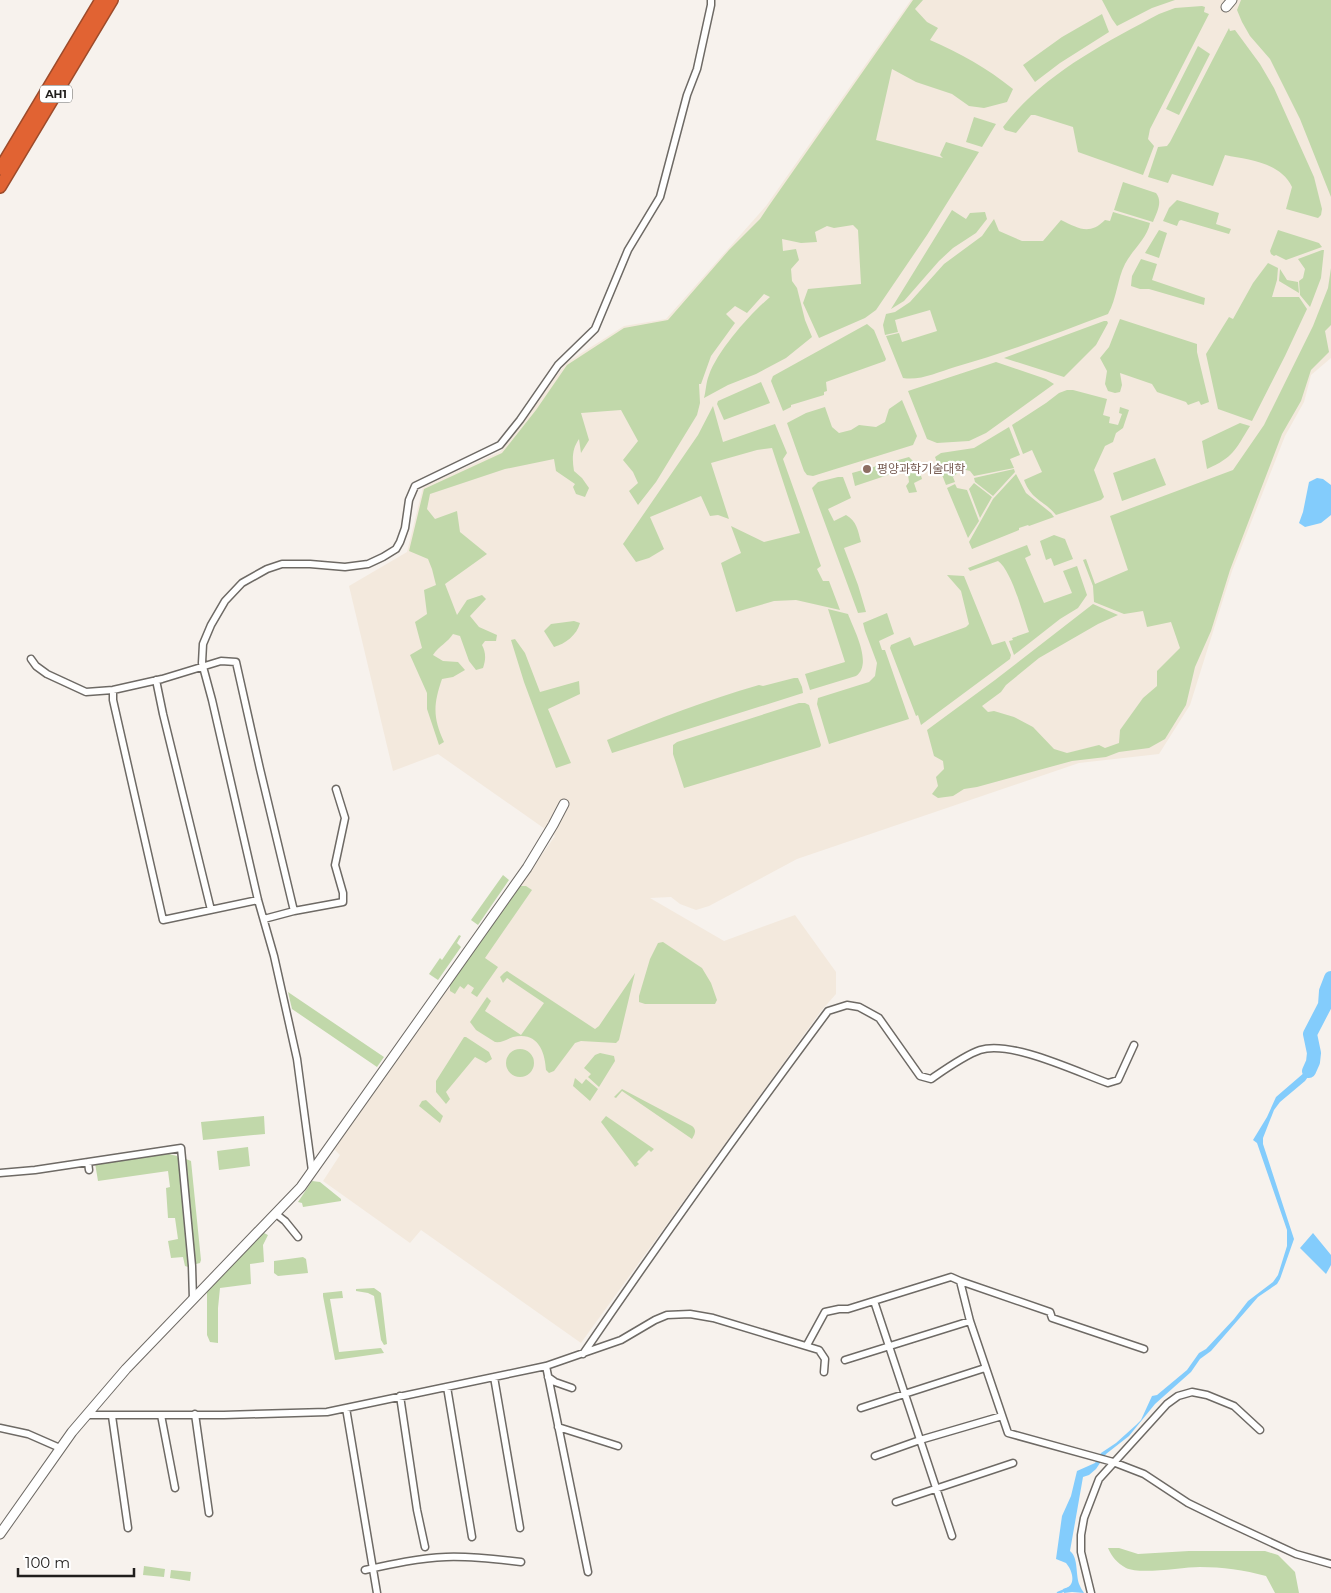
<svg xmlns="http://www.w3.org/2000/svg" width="1331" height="1593" viewBox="0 0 1331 1593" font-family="Montserrat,'Noto Sans KR',sans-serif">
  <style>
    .built { fill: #f3e9dd }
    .green { fill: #c1d8aa }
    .water { fill: #83ccfc }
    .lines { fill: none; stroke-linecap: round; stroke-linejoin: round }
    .stream { stroke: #83ccfc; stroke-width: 2.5 }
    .river { stroke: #83ccfc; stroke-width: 14 }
    .street-casing { stroke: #6e6a65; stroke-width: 9 }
    .secondary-casing { stroke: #6e6a65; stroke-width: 11 }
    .highway-casing { stroke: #9d4b2b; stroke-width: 14 }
    .street { stroke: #fff; stroke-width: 6 }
    .secondary { stroke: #fff; stroke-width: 9 }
    .highway { stroke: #e16333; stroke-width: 11 }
    .education-dot { fill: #8d6e63; stroke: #fff; stroke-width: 2 }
    .labels { text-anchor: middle; stroke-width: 4.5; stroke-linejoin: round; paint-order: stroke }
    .shield { fill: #fff; stroke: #636260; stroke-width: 1 }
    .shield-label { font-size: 11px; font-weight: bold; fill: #201e1c }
    .education-label { font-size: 12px; fill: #785e54; stroke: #fff; text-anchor: start }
  </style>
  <rect width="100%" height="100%" fill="#f7f2ed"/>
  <path class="built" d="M911,0H1331V358L1311,375L1304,402L1285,436L1232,571L1190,705L1159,754L1079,763L797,859L709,906L696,910L680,904L671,897L650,898L724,941L795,915L836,972V994L821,1011L581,1343L421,1230L410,1243L323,1181L340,1155L334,1149L555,836L438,754L393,771L349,586L407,552L423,487L501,451L566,363L624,326L666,319L766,206Z"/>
  <path class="green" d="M913,0H923L915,9L927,22L938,28L930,40C960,53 987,68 1013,89L1007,102L984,108L969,106L952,94L916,82L892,69L876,140L943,158L940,155L946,142L979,152L927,235L876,310L865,318L819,338L803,303L808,289L861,284L858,230L853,225L834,228L827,226L815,232L817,242L801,243L782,239L783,251L796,249L799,260L791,269L792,281L797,288L805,320L812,337L786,358L756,374L728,385L704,398C706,391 706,382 709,375C718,350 750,314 770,297L764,294L747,313L735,306L726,314L735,323L711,356L701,384H699L700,403L697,415L656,482L638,505L629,491L638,483L633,472L623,460L638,441L621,410L581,413L589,440L581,453L579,439C572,449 572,459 574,471L582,478L589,488L585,497L576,494L573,487L575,484L556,471L554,459L505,469L430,494L427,509L435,519L457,511L460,532L487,554L445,584L457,615L467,600L482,595L486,599L470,616L479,627L497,635L496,641H485L482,645C486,653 486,659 483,668L476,670L469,661L460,636L453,634C448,642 439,646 433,655L443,661L458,662L465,670L453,677L442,679C433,705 433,718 444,742L439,745L427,709V693L410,655L422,648L415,622L427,614L424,590L436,585L432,569L428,559L409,551L424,489L502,453L536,410L567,365L624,328L668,320L729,250L760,219L768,207Z
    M1102,0H1175L1152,8L1117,26L1112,19Z
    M1241,0H1331V197L1300,119L1270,59L1250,36L1242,22L1237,10Z
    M1202,6L1205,7L1204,12L1209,14L1150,129L1148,139L1154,146L1143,175L1078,152L1073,127L1035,115H1031L1016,133L1005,130L1003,127C1042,75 1103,44 1159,14L1175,8Z
    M1102,14L1109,32L1060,63L1035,82L1023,65L1062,37Z
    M1229,28L1230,31L1235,30L1260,64L1274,88L1314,177L1322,209L1321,215L1318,218L1286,209L1292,187C1280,162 1249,160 1225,155L1213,186L1172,174L1168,183L1148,177L1158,147L1167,146L1170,142Z
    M1198,46L1210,54L1179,115L1166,109Z
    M974,117L996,124L982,147L966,142Z
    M1123,182L1156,193C1163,202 1157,212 1153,222L1114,210Z
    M1177,200L1219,213L1216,224L1231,229L1229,234L1181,220L1179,221L1177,226L1163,221L1169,208Z
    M952,210L966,219L970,213L985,212L987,219L976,233L953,248L939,261L904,301L891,309Z
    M1113,212L1150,223C1147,239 1132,250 1125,264C1117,280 1117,298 1108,314C1058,333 1007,352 955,367C938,372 920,381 903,378L886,336L899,333L902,342L937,331L930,310L895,320L898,332L885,335L883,325L886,314L895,312L910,302L944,264L982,236L994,219L999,231L1022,241H1043L1061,220C1078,228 1089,236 1105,220L1110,221Z
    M1159,230L1167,233L1159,258L1145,253Z
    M1278,230L1319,243L1322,247L1286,260L1276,255L1274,256L1271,254L1270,251Z
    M1322,250H1324L1321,278L1310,307L1300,295L1299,281L1303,278L1305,269L1298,259Z
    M1141,259L1157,264L1152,280L1205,298L1204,305L1149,289H1140L1131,286L1132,276Z
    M1268,263L1278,268L1277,280L1272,297H1299L1307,309L1285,356L1252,421L1218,409L1206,354L1229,317L1233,319L1253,283Z
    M1331,268V325L1325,331L1329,352L1311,370L1301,401L1282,434L1230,570L1211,631L1195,667L1186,705L1165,739L1149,748L1119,752L1106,757L1072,761L977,787L964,789L953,796L938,798L932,794L938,786L936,777L944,769L943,761L934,756L927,730L995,680L1093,604L1118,615L1098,624L1039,658L1006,685L1001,692L982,706L988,712L994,711L1014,717L1033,727L1054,749L1067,753L1099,745L1105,748L1119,743L1120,730L1143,698L1157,686V671L1180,648L1171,622L1147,627L1143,611L1124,614L1094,602L1093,586L1083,560L1086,559L1095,584L1128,570L1110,516L1233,470L1264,425L1313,326L1328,288Z
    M1280,269L1287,280L1298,282L1299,293L1279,281Z
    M1120,319L1197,344V352L1209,402L1201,405L1199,401L1188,405L1186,402L1157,392L1152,384L1120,373L1122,385L1120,392L1115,393L1108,391L1105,384L1107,371L1100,358L1109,347Z
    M1104,321H1107L1108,323L1096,345L1064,377L1004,358Z
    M867,324L874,330L886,359L885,361L826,382L827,391L824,392V395L791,405V407L783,411L771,381L773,376Z
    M996,362L1046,379L1054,384L986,433L969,441L937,443L927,439L908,391Z
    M761,382L770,403L724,420L717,404L718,401Z
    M1067,390H1073L1107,399L1103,415L1110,417L1109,423L1118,425L1122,414L1119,413L1120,407L1129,410L1123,428L1116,433L1113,442L1105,446L1094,470L1104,497L1101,500L1056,515C1044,500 1032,501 1024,480L1042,472L1032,450L1023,454L1012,425L1046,403L1059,393Z
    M902,400L917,436L913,445L813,476L807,475L804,471L787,423L806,413L825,407L832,427L839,433L851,430L859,425L876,427L885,422L889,409Z
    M713,406L723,442L775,424L787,453L783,459L821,566L817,569L823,581H829L840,610L796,600L774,601L736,612L721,563L741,553L731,526L764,542L800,533L772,448L757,450L711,463L729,519L718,515L710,516L701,496L650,517L664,549L649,558L636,562L623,544L698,435Z
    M1240,423L1250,426C1235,450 1234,457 1207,469L1202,441Z
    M1009,427L1020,455L1010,459L1014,468L974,476L970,471L962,469L953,477L955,482L946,485L935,457L941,453L974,448Z
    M909,457L918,466L922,479L914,483L917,492L909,493L906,486L909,482L908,475L903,470L855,486L852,473Z
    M1155,458L1166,485L1122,501L1113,473Z
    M1014,469L1015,472L993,496L975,482L974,478Z
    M1016,474L1026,493L1051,513L1054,517L1029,526L1028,525L1019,528V530L972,549L969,542L993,499Z
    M838,477H843L851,498L828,509L834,521L846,515C857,521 858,531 861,542L844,548L858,585L866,612L858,613L812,488L818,482Z
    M974,483L992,497L980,518L969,489Z
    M955,484L957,488L967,490L979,521L968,538L947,488Z
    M1054,535L1065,539L1073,559L1054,566L1051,558L1046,560L1040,541Z
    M1027,545L1031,555L1025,558L1044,603L1072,593L1063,571L1077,566L1087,595L1078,608L1060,619L1014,655L1009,641L1013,640L1012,638L1029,632C1023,615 1012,571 998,561L970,571L968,568Z
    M947,575L964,576L992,645L1005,641L1011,655L1010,659L921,725L918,715L916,716L890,648L891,645L910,637L914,646L966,627L969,624L961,591Z
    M828,609L848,614C854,630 873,664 856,676L810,690L805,674L845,662Z
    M887,613L894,634L879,641L882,650H885L909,719L829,744L817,704L818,698L869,682L875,676L877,663L865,631L863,623Z
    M574,621L580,623C577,635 565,644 554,647L544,631L551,624Z
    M515,639L525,653L540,692L579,681L580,694L548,709L571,763L556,768L524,682L511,640Z
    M794,678H798L802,687L803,693L612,753L607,740C657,719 707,700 759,685L763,686Z
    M799,703H805L809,705L821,745L820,747L684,788L673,754V745L677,742Z
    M503,875L509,880L478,925L471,920Z
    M521,886H526L532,890L485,958L498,967L477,997L471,993L474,988L468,984L464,989L460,986L455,994L450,991V984L517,887Z
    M459,935L461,936L457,943L461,947L438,980L429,974L440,958L442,960Z
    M663,942L702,968L711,983L717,1000L715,1004H645L639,1002V996L650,959L658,943Z
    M507,971L595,1029L599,1026L635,973L619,1040L616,1043L581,1041L575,1043L554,1071L549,1073L546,1070C545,1052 538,1031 513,1037C507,1039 501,1043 495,1042L476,1030L470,1022L487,997L491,1001L485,1011L521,1035L544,1003L507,978L503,983L500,977L504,973Z
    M288,992L384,1057L377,1067L292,1009Z
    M464,1037H466L489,1052L492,1059L486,1063L475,1057L446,1092L450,1099L446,1104L436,1092V1081Z
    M506 1063a14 14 0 1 1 28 0a14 14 0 1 1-28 0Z
    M600,1053L614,1056L615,1061L599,1087L588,1077L591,1074L584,1068L595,1055Z
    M575,1078L582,1084L586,1079L598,1089L590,1101L573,1086Z
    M622,1089L692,1126C697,1130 695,1134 692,1139L622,1091L616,1098L614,1097Z
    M426,1100L443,1116L440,1123L419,1106L422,1101Z
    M264,1116L265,1134L203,1140L201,1122Z
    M606,1116L654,1149L651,1152L649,1150L637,1162L639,1164L635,1167L601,1122Z
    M248,1147L250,1166L219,1170L217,1151Z
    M169,1154L177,1156L179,1160L188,1267L185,1266L183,1257L171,1258L168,1241L178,1239L175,1218H168L166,1188L170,1187L168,1171L98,1181L95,1163Z
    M186,1159L191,1161L201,1260L200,1263L196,1264L194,1261L184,1162Z
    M312,1181L320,1182L341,1199V1201L303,1207L302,1203L298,1202Z
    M262,1232L268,1235L263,1245L264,1262L250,1264L251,1284L220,1288L218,1308V1343L210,1342L207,1335V1291Z
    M303,1257L306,1259L308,1273L278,1276L274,1273V1261Z
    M374,1288L381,1293L387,1344L384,1345L381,1340L374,1296L368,1293L356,1291V1289Z
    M342,1291L343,1298L330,1299L339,1352L381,1348L384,1353L335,1360L323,1296V1293Z
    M1108,1548H1119L1138,1554L1189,1551H1265L1278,1555L1295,1572L1299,1593H1275L1266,1576C1244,1570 1222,1567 1200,1567C1182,1567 1141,1575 1126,1568C1117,1563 1112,1557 1108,1548Z
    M144,1566L165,1569L164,1577L143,1575Z
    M171,1570L191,1572L190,1581L170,1578Z"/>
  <path class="water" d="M1317,478L1323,479L1331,485V515L1321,523L1305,527L1299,523L1303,512L1309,482Z
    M1331,976V988L1325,1011L1318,1019L1312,1034L1314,1056L1310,1074L1305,1081L1280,1102L1274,1110L1263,1138V1144L1294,1239L1280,1279L1277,1284L1258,1297L1211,1351L1200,1359L1191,1372L1155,1404L1129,1436L1106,1454L1096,1469L1089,1475L1083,1477L1070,1551C1079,1558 1075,1576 1080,1586C1081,1589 1083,1591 1084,1593L1072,1592L1064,1593L1063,1589C1077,1587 1073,1571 1066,1563L1056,1559L1062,1516L1071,1496L1077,1471L1095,1463L1101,1453L1116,1443L1136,1425L1141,1420L1152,1396L1157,1395L1187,1370L1199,1353L1206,1349L1234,1319L1248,1301L1273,1282L1278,1275L1287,1246V1230L1257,1143L1253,1140L1267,1117L1276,1097L1305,1072L1310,1054L1307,1043L1308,1034L1323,1003L1327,989L1326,985Z
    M1313,1233L1331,1255V1265L1326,1274L1300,1248Z"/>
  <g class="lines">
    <path class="stream" d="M1058,1593L1070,1588"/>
    <path class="river" d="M1309,1071L1313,1062L1314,1053L1310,1034L1325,1005L1326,991L1331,978"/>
    <g class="street-casing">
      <path id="street" d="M31,659L36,666L47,674L86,692L113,690L162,679L221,661L236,662L260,769L294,911
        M156,680L163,714L211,910
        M113,690V700L163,920L258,900
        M264,919L294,911L343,902V893L335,865L345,818L336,789
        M88,1162L89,1170
        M312,1171L297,1059L274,956L258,900L212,700L202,663L203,644L211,625L225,601L242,583L267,569L282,564H310L345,567L368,564L383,557L396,549L400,542L405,528L409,500L415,486L500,445L520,420L558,365L595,329L628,250L660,197L687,95L697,69L711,5V0
        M0,1173L35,1170L181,1148L192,1266L193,1299
        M276,1214L285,1221L298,1237
        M960,1281L1050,1312L1052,1318L1144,1349
        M874,1301L952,1536
        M807,1345L825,1312L839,1309H848L951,1277L960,1281L970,1321L1008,1433L1113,1462L1144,1474L1188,1503L1227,1522L1296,1554L1331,1564
        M583,1354C662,1238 744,1124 828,1011L847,1005L859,1007L879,1018L920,1076L931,1079C944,1070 965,1055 980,1050C1011,1040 1077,1072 1108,1083L1118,1080L1134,1045
        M845,1360L970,1321
        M546,1366L588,1572
        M494,1377L520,1528
        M548,1377L555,1382L572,1388
        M447,1387L472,1537
        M400,1396L417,1510L425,1547
        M346,1408L377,1593
        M861,1408L985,1368
        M195,1414L209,1513
        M87,1415H224L327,1412L546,1366L621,1340L655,1320L667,1315L690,1314L713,1318L819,1350L825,1359L824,1372
        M161,1415L175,1488
        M112,1416L128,1528
        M558,1427L618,1446
        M0,1428L28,1434L60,1448
        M875,1456L920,1440L1002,1416
        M896,1502L1013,1463
        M365,1570C392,1564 419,1558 446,1557C471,1556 496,1559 521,1562
        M1091,1593L1081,1552V1535L1084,1518L1099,1479L1167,1404L1178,1396L1192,1392L1207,1395L1234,1406L1260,1430"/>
    </g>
    <g class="secondary-casing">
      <path id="secondary" d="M1226,7L1232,0
        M0,1534L72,1432L126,1369L301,1187L527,868L553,825L564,804"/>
    </g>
    <g class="highway-casing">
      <path id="highway" d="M0,169L101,0
        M0,187L112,0"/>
    </g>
    <use href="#street" class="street"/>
    <use href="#secondary" class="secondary"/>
    <use href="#highway" class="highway"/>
  </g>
  <circle class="education-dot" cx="867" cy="469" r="5"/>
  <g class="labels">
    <rect class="shield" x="40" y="85.5" width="32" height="17" rx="4"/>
    <g class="shield-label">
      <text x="56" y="98">AH1</text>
    </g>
    <g class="education-label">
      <text x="877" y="473">평양과학기술대학</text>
    </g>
  </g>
  <path d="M18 1568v8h116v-8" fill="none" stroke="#201e1c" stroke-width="2.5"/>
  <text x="25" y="1568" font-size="15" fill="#201e1c" stroke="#ffffff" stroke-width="4" paint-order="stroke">100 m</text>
</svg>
